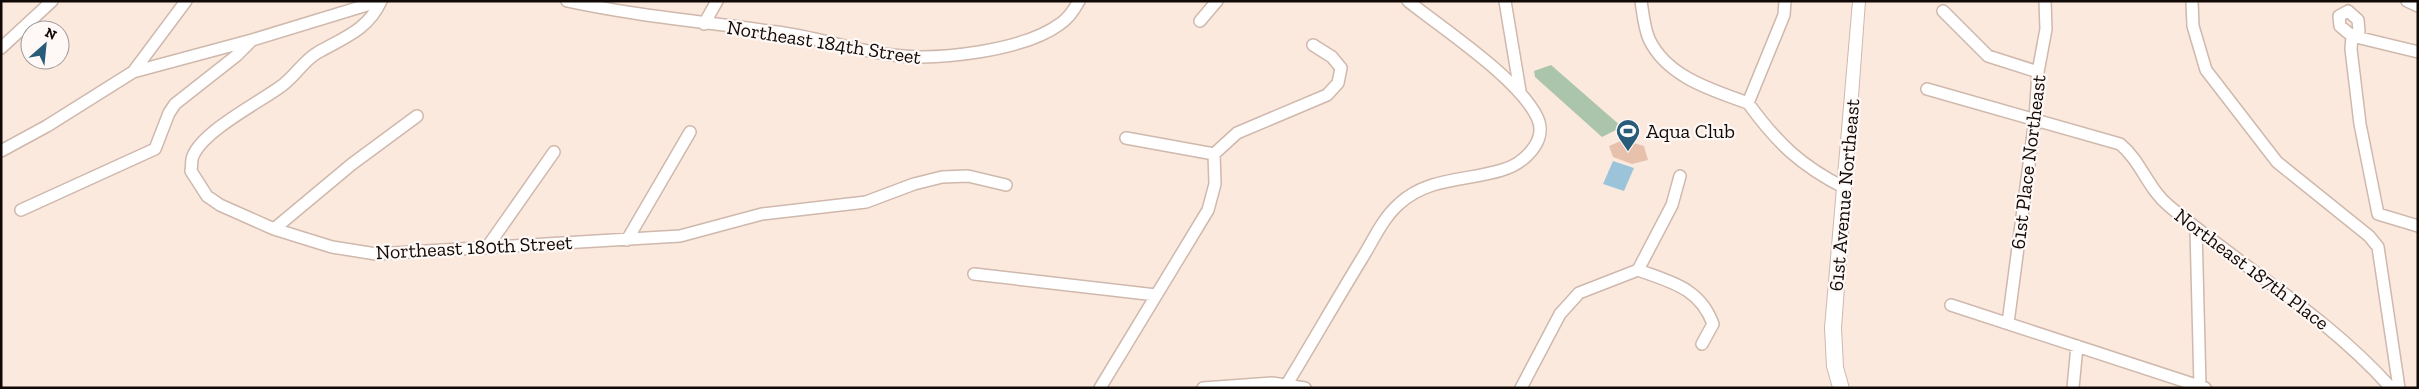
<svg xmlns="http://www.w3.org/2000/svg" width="2419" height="389" viewBox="0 0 2419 389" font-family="'Zilla Slab',serif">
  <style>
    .green { fill: #abc5ad }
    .water { fill: #9bc4da }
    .building { fill: #e7c1ac }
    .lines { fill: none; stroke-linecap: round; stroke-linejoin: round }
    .minor-casing { stroke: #cfb8ac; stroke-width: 14 }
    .major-casing { stroke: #cfb8ac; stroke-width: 2 }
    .minor { stroke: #fff; stroke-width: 11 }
    .major { fill: #fff; fill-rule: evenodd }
    .labels { text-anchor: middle; stroke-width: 4.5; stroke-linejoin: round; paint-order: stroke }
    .street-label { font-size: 20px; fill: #110906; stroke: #fef9f7 }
    .poi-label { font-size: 20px; fill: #110906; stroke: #fef9f7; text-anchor: start }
  </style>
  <rect width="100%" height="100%" fill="#fce9de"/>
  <path class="green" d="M1551,65L1622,127L1602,137L1535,77L1534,71Z"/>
  <path class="water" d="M1613,161L1634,168L1624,191L1603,184Z"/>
  <path class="building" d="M1623,140L1644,146L1648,160L1632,164L1613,157L1609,146Z"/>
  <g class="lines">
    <g class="minor-casing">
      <path id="minor" d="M381,1C368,30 343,38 317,53C303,61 294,78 280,87C258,103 203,131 193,156C191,160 192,166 191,171L207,196L220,205L274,229L332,247L376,254L680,236L762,214L866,202L914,184L942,177L968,176L1006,185
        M567,1C636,16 706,22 777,32C815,37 853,50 892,55C937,61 1023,51 1060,24C1069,18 1074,10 1079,1
        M1505,1L1520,91
        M1641,1C1643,14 1644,27 1649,39C1667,77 1712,90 1748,103
        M1785,1L1784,15L1748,103C1777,143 1801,166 1845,188
        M2192,1L2193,26L2206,70L2277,162L2369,236L2378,247L2399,388
        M2407,1L2418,6
        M1943,11L1988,56L2038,72
        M2348,11L2358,20L2359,31L2352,36L2340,26L2339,16Z
        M1200,21L1217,1
        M704,24L717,1
        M2352,36L2351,49L2360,124L2378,214L2418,226
        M2352,36L2418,52
        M1,48L52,1
        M133,72L252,40L380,1
        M1927,89L2120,144C2141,161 2148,189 2169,206C2243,268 2327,316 2391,388
        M1126,138L1214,154
        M1,151L47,126L133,72L186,1
        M21,210L155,149L169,113L175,104L236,56L252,40
        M274,229L352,164L417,116
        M2196,229L2200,386
        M627,240L690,132
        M488,246L554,152
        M1638,270C1671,282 1700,288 1713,324L1702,344
        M974,274L1156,295
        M1951,305L2205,388
        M2008,323L2035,119L2038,72L2046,29L2045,1
        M1287,384C1312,343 1336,301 1361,260C1373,241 1382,219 1399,204C1428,177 1467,181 1502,170C1523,164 1549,141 1537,117C1518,78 1443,29 1408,1
        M1100,388L1208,210L1215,184L1214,154L1237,133L1327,95L1338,83L1341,68L1332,57L1313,45
        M1203,388L1272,383L1305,388
        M1521,388L1560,314L1579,293L1638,270L1672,205L1680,176
        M2073,388L2077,346"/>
    </g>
    <g class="major-casing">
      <path id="major" d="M1853,1H1865L1841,328L1843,367L1849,388H1833L1827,367L1825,328Z"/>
    </g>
    <use href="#minor" class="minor"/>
    <use href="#major" class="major"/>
  </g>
  <defs>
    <g id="stadium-pin" transform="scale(1.25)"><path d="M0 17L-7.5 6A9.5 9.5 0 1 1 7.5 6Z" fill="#285c78" stroke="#fef9f7"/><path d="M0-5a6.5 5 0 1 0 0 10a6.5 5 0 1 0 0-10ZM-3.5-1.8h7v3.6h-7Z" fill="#fff"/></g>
  </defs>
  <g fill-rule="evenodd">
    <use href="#stadium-pin" x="1628" y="131"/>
  </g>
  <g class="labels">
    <g class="street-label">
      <text transform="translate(824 42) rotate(9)" y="7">Northeast 184th Street</text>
      <text transform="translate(2028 162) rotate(-83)" y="7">61st Place Northeast</text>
      <text transform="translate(1844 195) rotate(-85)" y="7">61st Avenue Northeast</text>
      <text transform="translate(474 247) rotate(-3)" y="7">Northeast 180th Street</text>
      <text transform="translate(2252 269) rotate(37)" y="7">Northeast 187th Place</text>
    </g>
    <g class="poi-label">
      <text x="1646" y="138">Aqua Club</text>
    </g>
  </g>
  <rect width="2419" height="389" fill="none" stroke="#110906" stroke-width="5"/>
  <g transform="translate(45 45) rotate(27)"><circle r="24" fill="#fef9f7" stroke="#9f9997"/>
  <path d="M0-4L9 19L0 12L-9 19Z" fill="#285c78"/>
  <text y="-8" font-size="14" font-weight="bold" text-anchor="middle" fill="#110906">N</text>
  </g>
</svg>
